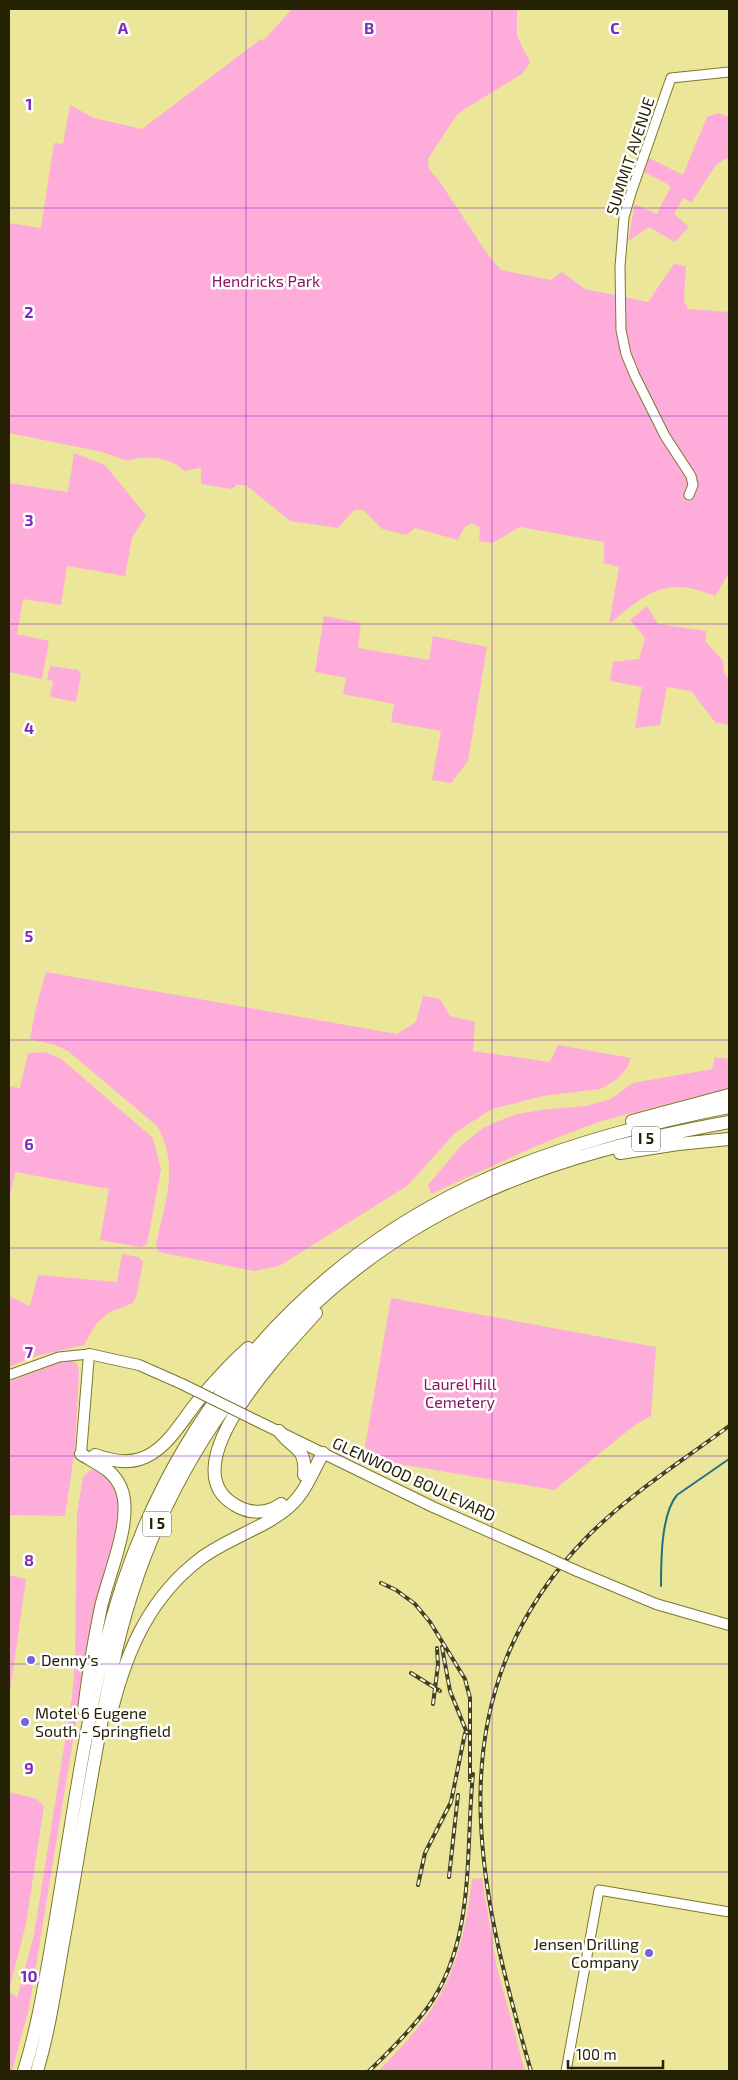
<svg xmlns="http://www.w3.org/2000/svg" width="738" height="2080" viewBox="0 0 738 2080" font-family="'Exo 2',sans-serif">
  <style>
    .green { fill: #feadda }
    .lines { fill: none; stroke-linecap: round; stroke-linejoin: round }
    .stream { stroke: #267180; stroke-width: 2 }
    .tertiary-casing { stroke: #7d772c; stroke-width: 11 }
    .secondary-casing { stroke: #7d772c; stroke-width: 12 }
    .motorway-casing { stroke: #7d772c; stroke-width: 14 }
    .tertiary { stroke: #fff; stroke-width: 9 }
    .secondary { stroke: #fff; stroke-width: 10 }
    .motorway { stroke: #fff; stroke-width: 12 }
    .rail-casing { stroke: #44421c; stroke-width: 4 }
    .rail { stroke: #fff; stroke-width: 2; stroke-dasharray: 5.5; stroke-linecap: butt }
    .secondary-bridge-casing { stroke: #7d772c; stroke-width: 12; stroke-linecap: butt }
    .secondary-bridge { stroke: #fff; stroke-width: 10 }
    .grid { fill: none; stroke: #7b2cbf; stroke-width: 1; stroke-opacity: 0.55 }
    .poi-dot { fill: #7364df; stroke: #fff; stroke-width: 2 }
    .labels { text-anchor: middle; stroke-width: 5; stroke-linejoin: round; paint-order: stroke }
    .shield { fill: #fff; stroke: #66654f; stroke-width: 1 }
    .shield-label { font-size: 15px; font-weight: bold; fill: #252304 }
    .street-label { font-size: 16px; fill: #252304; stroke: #fff }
    .park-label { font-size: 16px; fill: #871763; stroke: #fff }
    .poi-label { font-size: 16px; fill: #252304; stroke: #fff; text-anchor: start }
    .grid-label { font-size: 16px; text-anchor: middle; font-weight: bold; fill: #7b2cbf; stroke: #fff; stroke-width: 5; stroke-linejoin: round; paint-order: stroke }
  </style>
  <rect width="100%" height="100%" fill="#ebe69a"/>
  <path class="green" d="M292,9H517V36L530,62L522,74L465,109L456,116L428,159L429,169L440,182L488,255L501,270L551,280L562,272L585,289L648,302L674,264L686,266L684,301L688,309L729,312V573L715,596C665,575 647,593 609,624L619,567L604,563V542L520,527L492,543L479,541L480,527L471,523L464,528L458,540L415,528L406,535L382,529L363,510H354L338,528L290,521L246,485H237L231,489L201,484V468L184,471C174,458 142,454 128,461L102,452L9,433V223L41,228L54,143L63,144L70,105L94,118L142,129L261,39L264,40Z
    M718,113L729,117V159L726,158L715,166L692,202L683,198L674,214L689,227L675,242L649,227L628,241L635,204L657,214L671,186L644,172L649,158L683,175L707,117Z
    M74,453L105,465L146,515L132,538L125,576L67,566L61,605L23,599L17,634L49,641L42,679L9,672V483L68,492Z
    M647,606L658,624L706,631V642L723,661L724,673L729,679V725L715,722L691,691L667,687L660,725L635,728L642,687L610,681L613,662L639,659L645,638L630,620Z
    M324,616L361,623L358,648L429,660L433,636L487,647L468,761L451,783L432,780L441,731L391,722L394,704L343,694L346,678L315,672Z
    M50,666L78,670L81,674L76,702L50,697L53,681L47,680Z
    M46,972L397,1034L416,1022L423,996L440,999L450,1016L475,1022L473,1051L550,1062L558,1045L631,1058L627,1068L616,1080L600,1089L543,1096L492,1109L456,1132L407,1186L279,1266L254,1271L159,1252L156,1244C165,1202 180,1166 157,1126L68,1051L55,1045L30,1039L36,1007Z
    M45,1052L60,1058L153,1138L161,1169L147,1244L140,1247L100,1240L109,1189L15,1172L9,1202V1086L20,1088L28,1053Z
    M715,1057L729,1059V1088L601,1121L536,1146L431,1194L428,1185L461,1146L483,1128L501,1120L517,1114L548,1109L586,1106L611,1099L633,1083L712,1069Z
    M122,1254L139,1257L143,1262L137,1294L133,1303L108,1313L96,1324L84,1345L36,1356L9,1367V1296L30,1306L38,1275L117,1282Z
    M391,1298L656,1347L651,1416L635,1425L554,1490L363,1458Z
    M71,1360L77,1363L79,1371L75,1448L65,1516L9,1515V1382L55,1364Z
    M95,1469C114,1475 119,1496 119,1513L80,1698L29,2008L12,2071H9V1991L17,1998L34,1935L72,1697L75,1661L77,1513L83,1477L89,1471Z
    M9,1575L26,1579L9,1699Z
    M9,1792L37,1799L44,1806L26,1924L9,1990Z
    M482,1878L496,1964L525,2071H378C443,2007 461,1970 472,1879Z"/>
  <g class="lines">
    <path class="stream" d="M661,1586C661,1561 661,1514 677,1495L729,1459"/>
    <g class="tertiary-casing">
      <path id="tertiary" d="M689,495L693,485L691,476L665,436L635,376L626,354L621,330L620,267L624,217L631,193L671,78L729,72
        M9,1375L59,1357L89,1354
        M566,2071L599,1890L729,1912"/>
    </g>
    <g class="secondary-casing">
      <path id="secondary" d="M257,1421L433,1507L544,1556
        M81,1454L89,1354L139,1365L182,1384
        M577,1571L656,1604L729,1625"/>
    </g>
    <g class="motorway-casing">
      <path id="motorway" d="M632,1121L729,1095
        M620,1153L678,1144L729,1139
        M279,1431C293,1450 307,1447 304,1475
        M81,1454C97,1464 113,1469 121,1488C134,1519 108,1575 101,1607C94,1641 88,1675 84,1710
        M95,1455C109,1460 125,1464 140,1459C166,1451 181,1422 197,1402C213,1383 229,1365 248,1348
        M281,1504C268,1514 249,1514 235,1505C167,1466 288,1345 316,1313
        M112,1709C127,1650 150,1597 200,1559C227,1538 268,1527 291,1505C306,1491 313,1471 323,1453
        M24,2071C38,2027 45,1981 53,1936C69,1841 82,1744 104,1650C152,1446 280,1277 471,1186C552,1148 642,1124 729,1107
        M37,2071C50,2028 56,1982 64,1938C80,1848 93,1758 112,1669C154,1465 284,1286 474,1197C555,1159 642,1138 729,1122"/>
    </g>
    <use href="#tertiary" class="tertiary"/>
    <use href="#secondary" class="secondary"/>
    <use href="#motorway" class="motorway"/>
    <g class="rail-casing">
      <path id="rail" d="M381,1583L396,1590L415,1604L430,1622L465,1679L470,1698V1780
        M442,1647L450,1691L467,1733
        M411,1673L440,1691
        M433,1704L438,1665L437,1648
        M449,1877L458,1795
        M418,1885L425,1853L451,1802L465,1733
        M369,2071C390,2051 411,2030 428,2007C476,1940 465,1852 473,1774
        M531,2071C476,1882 433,1696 586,1538C628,1495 681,1462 729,1426"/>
    </g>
    <use href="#rail" class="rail"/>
    <g class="secondary-bridge-casing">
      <path id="secondary-bridge" d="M182,1384L257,1421
        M544,1556L577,1571"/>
    </g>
    <use href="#secondary-bridge" class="secondary-bridge"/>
  </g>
  <path class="grid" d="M246,9V2071M492,9V2071M9,208H729M9,416H729M9,624H729M9,832H729M9,1040H729M9,1248H729M9,1456H729M9,1664H729M9,1872H729"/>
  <g class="poi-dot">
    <circle cx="31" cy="1660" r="5"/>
    <circle cx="25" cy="1722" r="5"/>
    <circle cx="649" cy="1953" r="5"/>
  </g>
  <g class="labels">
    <g class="shield">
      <rect x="632" y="1126.5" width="28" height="25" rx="4"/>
      <rect x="143" y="1511.5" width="28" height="25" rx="4"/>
    </g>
    <g class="shield-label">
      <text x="646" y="1144">I 5</text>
      <text x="157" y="1529">I 5</text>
    </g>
    <g class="street-label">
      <text transform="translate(630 156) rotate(-72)" y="6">SUMMIT AVENUE</text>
      <text transform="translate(414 1479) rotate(25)" y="6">GLENWOOD BOULEVARD</text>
    </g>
    <g class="park-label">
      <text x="266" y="287">Hendricks Park</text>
      <text x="460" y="1390">Laurel Hill<tspan x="460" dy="18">Cemetery</tspan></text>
    </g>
    <g class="poi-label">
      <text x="41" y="1666">Denny's</text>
      <text x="35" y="1719">Motel 6 Eugene<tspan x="35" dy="18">South - Springfield</tspan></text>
      <text x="639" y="1950" text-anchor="end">Jensen Drilling<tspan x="639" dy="18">Company</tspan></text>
    </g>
  </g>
  <g class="grid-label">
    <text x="123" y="34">A</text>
    <text x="369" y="34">B</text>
    <text x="615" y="34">C</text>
    <text x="29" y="110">1</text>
    <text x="29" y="318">2</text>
    <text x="29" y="526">3</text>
    <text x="29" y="734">4</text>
    <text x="29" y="942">5</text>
    <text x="29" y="1150">6</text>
    <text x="29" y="1358">7</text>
    <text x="29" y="1566">8</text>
    <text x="29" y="1774">9</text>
    <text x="29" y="1982">10</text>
  </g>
  <rect width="738" height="2080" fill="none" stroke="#252304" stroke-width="20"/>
  <path d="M568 2060v8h95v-8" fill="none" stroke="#252304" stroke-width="2.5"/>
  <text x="576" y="2060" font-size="15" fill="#252304" stroke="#ffffff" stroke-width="4" paint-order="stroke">100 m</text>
</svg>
